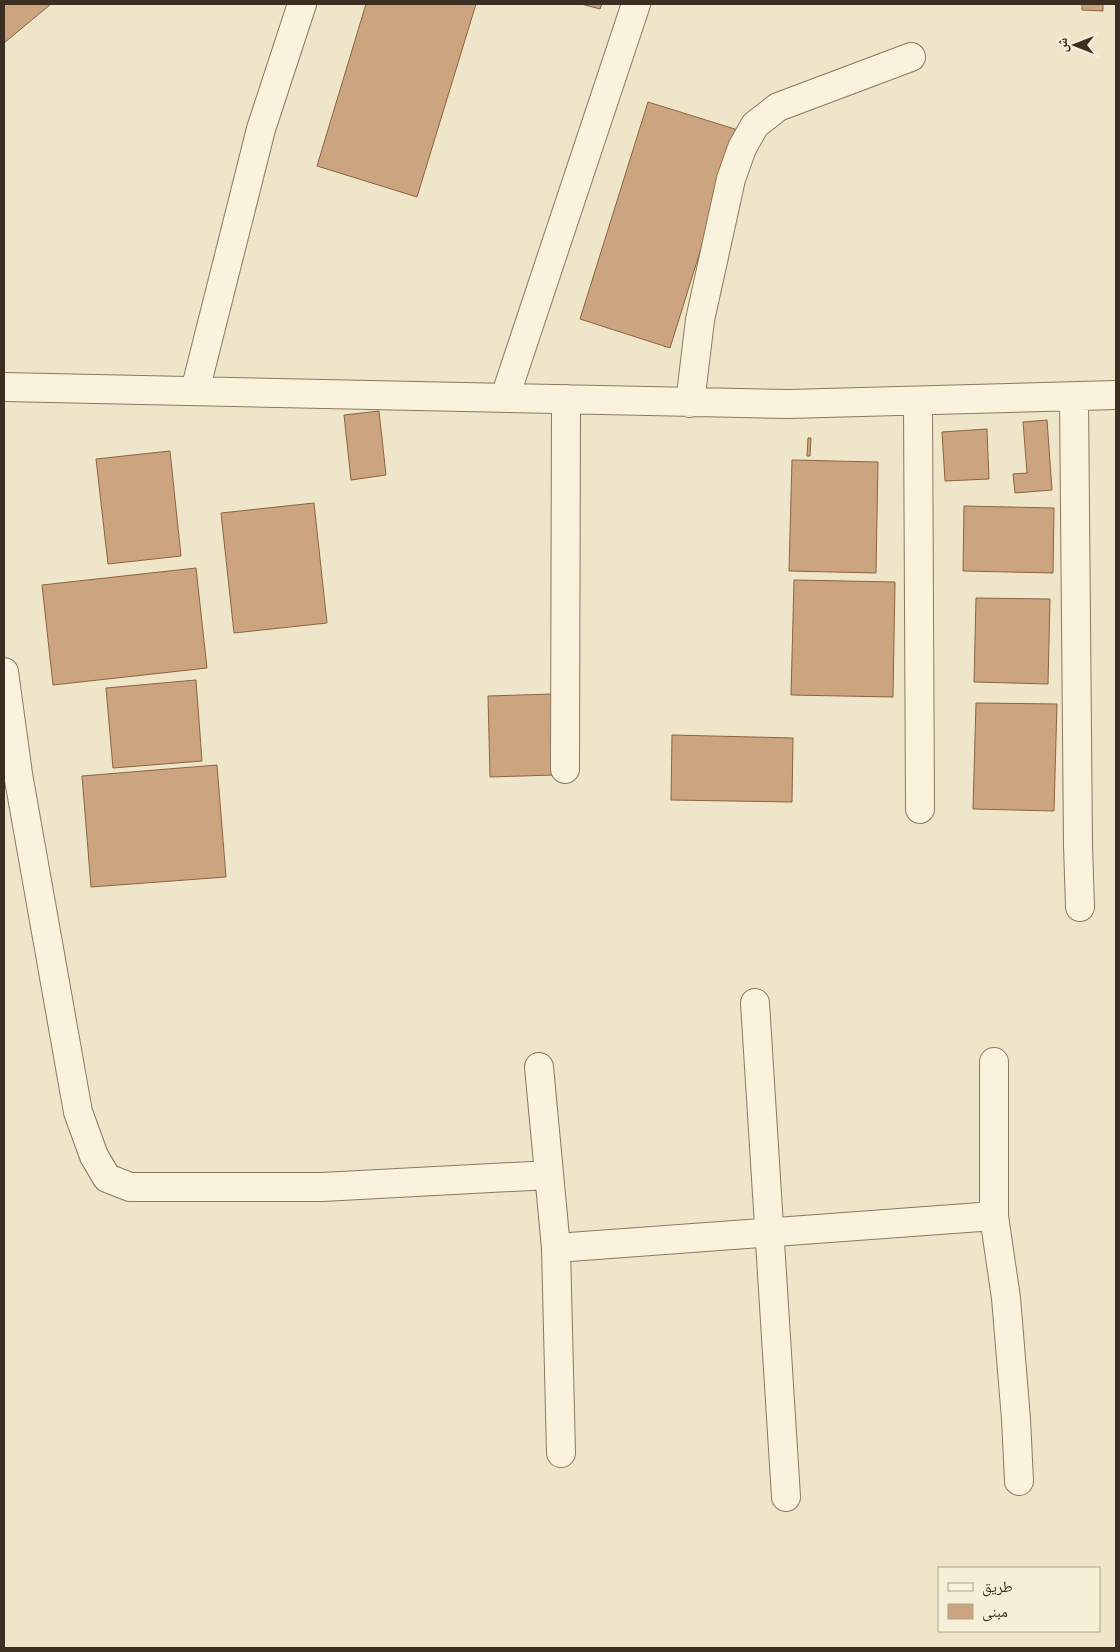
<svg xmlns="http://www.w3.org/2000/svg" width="1120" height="1652" viewBox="0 0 1120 1652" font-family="'Libre Baskerville','Noto Naskh Arabic',serif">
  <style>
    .building { fill: #cca47f; stroke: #8a6443 }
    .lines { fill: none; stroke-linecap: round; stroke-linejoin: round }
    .minor-casing { stroke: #8b795d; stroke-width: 30 }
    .minor { stroke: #f9f2dc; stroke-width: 28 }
  </style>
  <rect width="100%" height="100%" fill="#efe6c9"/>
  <path class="building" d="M4,4H51L4,43Z
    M366,4H476L417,197L317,166Z
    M581,4H602L600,9Z
    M1082,4H1103V11L1082,10Z
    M648,102L738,130L670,348L580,319Z
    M379,411L386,475L351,480L344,415Z
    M1047,420L1052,490L1015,493L1013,474L1027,473L1023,422Z
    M987,429L989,479L945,481L942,432Z
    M808,438H811L810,456H807Z
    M170,451L181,556L108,564L96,459Z
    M792,460L878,462L876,573L789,571Z
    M314,503L327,623L234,633L221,513Z
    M964,506L1054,508L1053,573L963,571Z
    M196,568L207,668L53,685L42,585Z
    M794,580L895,582L893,697L791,695Z
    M976,598L1050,599L1048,684L974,682Z
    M196,680L202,761L113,768L106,688Z
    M552,694L554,775L490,777L488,696Z
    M976,703L1057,704L1054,811L973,809Z
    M672,735L793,738L792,802L671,800Z
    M217,765L226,877L91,887L82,776Z"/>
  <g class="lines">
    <g class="minor-casing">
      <path id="minor" d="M4,387L788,404L1116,395
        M195,391L261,129L302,4
        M505,397L636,4
        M1074,397L1078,845L1080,907
        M918,402L920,809
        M690,403L700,320L731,179L742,148L755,125L778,107L911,57
        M4,672L18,774L78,1112L94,1156L107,1178L130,1187H322L549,1175
        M565,769L566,399
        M755,1003L786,1497
        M994,1062V1216L1006,1298L1016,1419L1019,1481
        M539,1067L556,1248L561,1453
        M556,1248L994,1216"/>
    </g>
    <use href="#minor" class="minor"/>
  </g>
  <rect width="1120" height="1652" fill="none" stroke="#3c2f21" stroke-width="10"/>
  <rect x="938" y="1567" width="162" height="65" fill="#f6efd8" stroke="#aca28f"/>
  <rect x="948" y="1583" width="25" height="8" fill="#f9f2dc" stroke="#aca28f"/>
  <text x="982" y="1592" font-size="15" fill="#3c2f21">طريق</text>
  <rect x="948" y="1604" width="25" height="15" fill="#cca47f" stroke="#aca28f"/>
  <text x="982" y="1617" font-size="15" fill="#3c2f21">مبنى</text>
  <g transform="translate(1075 45) rotate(270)" stroke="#f6efd8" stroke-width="4" paint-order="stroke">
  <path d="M0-4L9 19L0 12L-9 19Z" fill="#3c2f21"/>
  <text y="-8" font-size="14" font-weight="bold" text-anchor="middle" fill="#3c2f21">ش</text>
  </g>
</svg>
